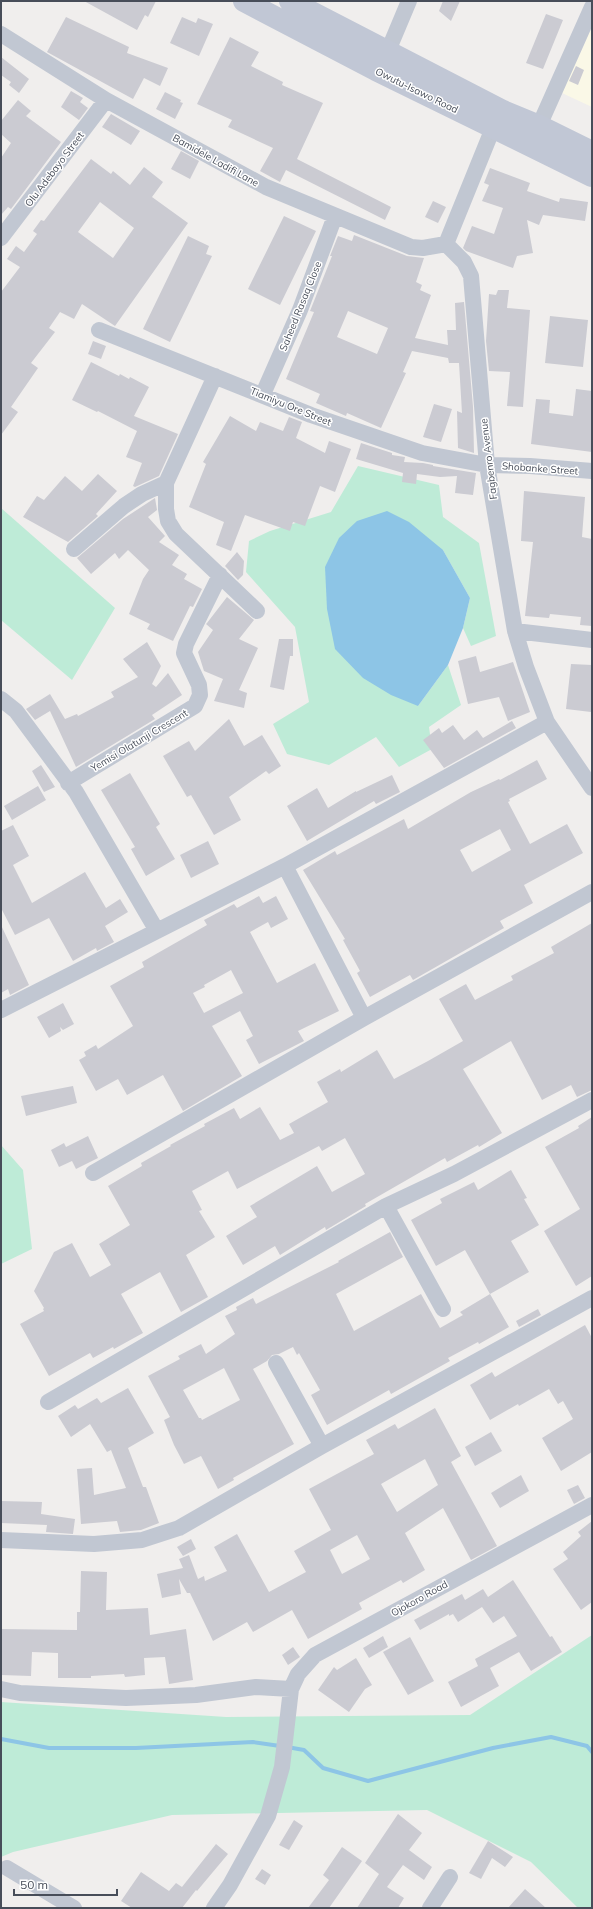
<svg xmlns="http://www.w3.org/2000/svg" width="593" height="1909" viewBox="0 0 593 1909" font-family="Mulish,sans-serif">
  <style>
    .commercial { fill: #faf8e7 }
    .green { fill: #beebd7 }
    .water { fill: #8dc5e6 }
    .lines { fill: none; stroke-linecap: round; stroke-linejoin: round }
    .stream { stroke: #8dc5e6; stroke-width: 4 }
    .building { fill: #cbcbd2; fill-rule: evenodd }
    .street { stroke: #c1c7d2; stroke-width: 16 }
    .secondary { stroke: #c1c7d5; stroke-width: 22 }
    .labels { text-anchor: middle; stroke-width: 3; stroke-linejoin: round; paint-order: stroke }
    .street-label { font-size: 10px; fill: #474d59; stroke: #fff }
  </style>
  <rect width="100%" height="100%" fill="#f0eeed"/>
  <path class="commercial" d="M592,27V107L562,93Z"/>
  <path class="green" d="M358,466L439,485L443,517L479,543L496,636L471,646L463,628L470,598L443,550L418,706L448,665L461,705L429,727L432,749L399,767L376,737L329,765L287,754L273,724L309,702L295,627L246,572L249,541L270,531L331,512Z
    M1,508L115,608L72,680L1,620Z
    M1,1145L23,1170L32,1249L1,1264Z
    M592,1635V1908H578L531,1862L427,1810L172,1815L13,1852L1,1857V1702L226,1717L470,1715Z"/>
  <path class="water" d="M387,511L409,522L443,550L470,598L463,628L448,665L418,706L391,695L363,678L335,649L327,609L325,567L339,538L357,521Z"/>
  <g class="lines">
    <path class="stream" d="M1,1739L49,1748H136L253,1742L280,1746
      M287,1747L304,1750L323,1768L368,1781L493,1748L551,1737L587,1746L592,1752"/>
  </g>
  <path class="building" d="M84,1H156L148,17L145,15L137,30Z
    M443,1H460L451,21L439,11Z
    M546,14L563,20L543,69L526,63Z
    M66,17L129,47L127,53L168,68L160,86L144,78L133,99L47,52Z
    M182,17L196,23L198,18L213,24L199,56L170,43Z
    M230,37L259,52L251,66L283,82L282,85L323,103L297,159L391,207L385,220L286,170L280,182L260,171L273,148L228,127L232,120L197,104Z
    M1,57L29,79L19,93L9,85L11,82L1,75Z
    M576,66L584,70L578,85L569,81Z
    M71,91L83,98L80,102L88,108L79,120L61,107Z
    M165,92L181,100L180,102L183,103L175,119L156,109Z
    M18,100L31,111L26,116L61,142L11,209L8,207L1,215V158L11,143L1,134V121Z
    M111,114L140,131L131,145L102,127Z
    M181,151L199,161L190,179L171,169Z
    M91,159L111,174L113,171L130,185L144,167L163,182L152,197L188,223L115,326L82,304L74,319L60,312L49,328L55,332L31,363L38,368L11,407L18,412L1,435V292L20,267L7,259L16,246L24,252L37,234L33,231L41,220L44,221ZM100,202L134,228L113,258L78,232Z
    M490,168L530,183L527,191L559,202L560,198L588,202L585,221L543,215L539,225L527,220L533,253L517,256L513,268L466,251L463,248L472,226L494,234L503,208L482,201L489,185L484,183Z
    M433,201L446,207L438,223L425,217Z
    M284,216L316,231L280,305L248,289Z
    M354,235L407,256L424,258L416,282L422,285L420,290L431,295L415,338L448,345L447,330H456L455,303L464,302L473,407L474,453L458,448L457,411L462,413L459,363H449L448,358L412,351L403,372L406,373L381,428L347,413L346,416L316,403L320,394L286,379L314,312L310,311L332,256H330L338,236L352,241ZM348,311L388,328L377,354L337,337Z
    M188,236L209,246L206,254L212,256L170,342L143,329Z
    M498,290H509L507,308L530,310L523,407L507,406L510,372L489,371L486,341L489,294L496,295Z
    M550,316L588,320L583,367L545,363Z
    M93,341L106,346L101,359L88,354Z
    M91,362L119,376L120,374L129,379L130,377L149,387L134,416L178,434L159,476L135,487L133,486L142,463L126,457L137,431L98,411L97,412L72,400Z
    M576,389L592,391V452L531,444L536,399L550,400L549,413L573,416Z
    M434,404L452,409L441,442L423,437Z
    M230,416L256,431L260,422L283,431L289,417L302,422L296,438L325,453L329,441L351,449L335,492L320,486L305,526L293,522L290,531L245,515L231,551L216,545L224,522L189,507L206,464L203,462Z
    M361,443L392,453V455L405,457L404,462L423,463L433,465V466L476,473L473,495L455,493L457,476L440,477L417,474L416,484L402,482L403,473L356,459Z
    M98,474L117,491L96,514L98,516L68,542L23,517L37,496L44,500L65,476L82,491Z
    M524,491L585,497L582,537L592,539V626L580,625L581,617L550,614L549,618L525,616L533,542L521,541Z
    M155,498L157,510L148,517L165,536L159,542L179,555L172,565L187,574L184,579L202,589L193,607L190,606L173,641L147,629L150,624L129,614L143,579L149,570L128,550L119,559L115,553L91,574L77,558L123,519Z
    M237,552L244,561L243,575L238,580L225,566Z
    M227,597L254,620L239,639L258,648L239,690L247,693L244,708L214,701L223,679L204,671L198,652L213,630L206,624L207,623Z
    M279,639H293V656H290L284,690L270,687Z
    M147,642L161,666L152,684L156,687L168,673L182,695L152,715L155,719L76,767L50,711L35,720L26,709L50,694L65,719L77,714L78,716L114,697L111,692L138,677L123,659Z
    M476,656L480,672L513,662L530,712L508,721L499,697L468,704L458,661Z
    M571,664L592,665L591,712L566,709Z
    M229,719L244,746L262,735L281,766L269,774L266,771L229,797L241,820L214,835L191,795L187,797L163,756L189,741L195,751Z
    M512,721L516,728L444,768L423,740L439,728L442,733L453,725L464,740L477,730L483,738Z
    M537,760L547,779L509,799L510,801L508,802L530,844L567,824L583,853L524,885L533,903L500,921L504,928L413,980L410,975L370,997L357,973L360,971L343,940L345,939L303,870L335,851L337,855L404,819L408,829L471,792L499,779L500,780ZM500,829L511,850L472,872L460,850Z
    M41,765L55,787L44,792L32,771Z
    M130,773L160,824L156,827L175,859L146,876L131,849L135,847L101,790Z
    M392,775L400,792L376,804L374,801L307,841L287,806L317,788L328,808L356,791V792Z
    M38,786L46,800L12,820L4,806Z
    M13,825L29,856L13,865L32,903L85,872L106,908L120,899L128,912L105,926L114,942L97,951L96,948L73,961L49,918L15,935L1,908V831Z
    M208,841L219,864L191,878L180,855Z
    M259,896L263,903L276,896L288,919L271,928L268,922L250,932L277,983L315,963L339,1011L298,1031L304,1041L259,1064L246,1040L253,1036L240,1011L212,1026L242,1076L183,1111L163,1075L127,1095L118,1079L96,1091L79,1060L86,1056L84,1052L96,1045L98,1049L133,1026L110,986L144,967L142,962L207,925L204,920L234,904L237,908ZM231,970L243,993L204,1013L193,993L205,987L204,985Z
    M592,923V1090L577,1097L571,1085L542,1100L511,1041L463,1069L502,1133L479,1147L478,1145L447,1162L445,1158L365,1204L366,1206L326,1230L325,1227L280,1255L275,1246L243,1265L226,1236L257,1217L250,1206L317,1166L332,1192L365,1174L345,1138L322,1151L319,1146L237,1189L228,1171L192,1191L202,1210L199,1211L215,1237L186,1255L208,1297L181,1312L160,1272L121,1294L143,1333L114,1349L113,1347L93,1358L90,1353L49,1376L20,1324L44,1311L43,1309L44,1308L34,1291L54,1252L72,1243L90,1277L111,1265L99,1244L130,1225L108,1186L142,1166L141,1163L171,1146L170,1145L205,1126L204,1124L234,1108L240,1119L260,1107L280,1140L294,1133L289,1124L328,1102L317,1082L340,1069L341,1072L377,1050L394,1079L428,1061L463,1041L439,999L466,984L475,1000L513,980L511,976L554,953L551,947Z
    M1,925L29,985L10,995L8,989L1,993Z
    M63,1003L74,1024L63,1030L60,1027L61,1031L49,1038L37,1017Z
    M73,1086L77,1103L26,1116L21,1096Z
    M592,1117V1276L576,1286L544,1231L580,1209L545,1147L579,1128L578,1126Z
    M88,1136L98,1158L76,1169L72,1161L59,1167L51,1150L64,1143L66,1147Z
    M511,1170L527,1198L524,1199L539,1225L511,1241L529,1272L490,1294L465,1250L436,1266L411,1220L442,1203L440,1199L474,1182L478,1190Z
    M390,1232L403,1257L336,1294L354,1331L421,1294L440,1328L463,1315L460,1312L490,1294L509,1327L479,1344L478,1342L448,1358L450,1361L391,1394L389,1390L327,1425L311,1395L320,1390L299,1353L297,1355L293,1347L279,1354L272,1355L267,1361L253,1369L294,1444L233,1478L234,1480L218,1489L201,1456L184,1464L174,1445L164,1420L170,1417L148,1376L180,1359L178,1356L201,1344L206,1354L235,1334L225,1316L237,1310L236,1307L253,1298L256,1304L339,1262L338,1261ZM224,1368L240,1400L202,1420L201,1418H199L183,1390Z
    M538,1309L541,1315L519,1327L516,1321Z
    M585,1325L592,1338V1452L561,1471L542,1438L573,1419L563,1401L558,1404L549,1389L519,1406L518,1404L490,1420L470,1385L492,1372L495,1377Z
    M128,1388L154,1433L128,1448L143,1487H146L159,1523L141,1530L120,1532L117,1521L81,1524L77,1469L92,1468L94,1495L126,1488L111,1450L107,1452L90,1424L71,1437L58,1416L75,1405L78,1409L97,1398L101,1403Z
    M435,1408L461,1456L451,1462L497,1546L471,1560L443,1508L405,1533L425,1570L403,1583L401,1580L359,1603L362,1609L308,1639L292,1610L253,1632L247,1622L213,1641L190,1593H187L179,1579L181,1594L162,1598L157,1574L183,1568L179,1559L189,1555L198,1579L204,1576L205,1581L227,1571L214,1547L237,1534L269,1592L306,1572L294,1551L331,1530L309,1489L374,1454L366,1440L395,1424L398,1429ZM425,1459L438,1485L397,1512L381,1484ZM357,1535L370,1559L342,1574L330,1550Z
    M491,1432L502,1451L475,1466L465,1447Z
    M521,1475L529,1491L500,1508L491,1493Z
    M578,1485L585,1498L574,1504L567,1490Z
    M1,1501L42,1502L41,1514L75,1519L73,1534L46,1532L47,1525L1,1523Z
    M592,1521V1602L581,1610L553,1569L568,1559L563,1552L581,1536L578,1532Z
    M191,1539L196,1549L183,1556L177,1547Z
    M81,1571L107,1572L106,1610L148,1608L150,1635L186,1629L193,1680L169,1684L165,1657L144,1658L145,1675L125,1677L124,1674L91,1676V1678H58V1653L32,1652L31,1676L1,1675V1629L77,1630V1612H80Z
    M513,1580L550,1637L552,1636L562,1652L531,1671L519,1652L490,1668L499,1686L461,1707L448,1682L478,1666L475,1659L517,1636L504,1616L493,1623L482,1607L458,1622L453,1614L449,1616V1614L420,1630L414,1620L462,1594L465,1600L483,1589L488,1597Z
    M383,1636L388,1647L369,1658L363,1648Z
    M410,1637L434,1681L408,1695L383,1652Z
    M293,1647L300,1657L288,1665L282,1655Z
    M356,1658L372,1685L365,1689L349,1712L318,1690L334,1667L337,1670Z
    M398,1814L422,1833L409,1850L432,1867L424,1880L403,1865L387,1887L404,1898L398,1908H357L379,1874L365,1863Z
    M294,1820L303,1826L289,1850L279,1845Z
    M488,1841L513,1857L505,1867L492,1858L481,1879L469,1873Z
    M216,1844L228,1854L197,1891L196,1890L182,1908H132L121,1901L141,1872L169,1891L176,1883L182,1887Z
    M342,1847L362,1861L329,1908H308L329,1880L323,1875Z
    M262,1869L271,1875L265,1885L255,1879Z
    M525,1889L546,1908H508Z"/>
  <g class="lines">
    <path class="street" d="M1,34L106,100L266,187L411,247L423,248L446,244
      M388,51L409,1
      M539,126L592,7
      M493,128L446,244L464,262L471,276L487,465L515,631L526,667L547,722L592,788
      M1,238L106,100
      M99,330L311,415L422,453L487,465L530,466L592,471
      M215,376L166,483V509L168,521L176,534L257,611
      M263,394L300,310L335,216
      M74,549L124,506L142,494L166,483
      M515,631L592,640
      M1,699L16,711L76,792L157,931
      M68,783L195,706L200,695L199,685L184,653L186,644L220,575
      M285,866L364,1018
      M1,1010L285,866L547,722
      M93,1173L364,1018L592,892
      M386,1206L443,1309
      M276,1363L322,1446
      M48,1402L386,1206L454,1174L592,1100
      M1,1540L94,1544L142,1540L179,1528L322,1446L592,1298
      M1,1689L20,1693L126,1698L196,1695L256,1687L291,1689
      M7,1868L74,1908
      M214,1908L230,1885L268,1816L282,1767L291,1689L298,1674L315,1655L592,1505
      M430,1908L450,1877"/>
    <path class="secondary" d="M244,1L376,70L592,176
      M290,1L503,111L539,126L592,152"/>
  </g>
  <g class="labels">
    <g class="street-label">
      <text transform="translate(417 90) rotate(26)" y="4">Owutu-Isawo Road</text>
      <text transform="translate(216 160) rotate(29)" y="4">Bamidele Ladifi Lane</text>
      <text transform="translate(54 169) rotate(-53)" y="4">Olu Adebayo Street</text>
      <text transform="translate(300 306) rotate(-68)" y="4">Saheed Rasaq Close</text>
      <text transform="translate(291 406) rotate(22)" y="4">Tiamiyu Ore Street</text>
      <text transform="translate(488 459) rotate(-97)" y="4">Fagbenro Avenue</text>
      <text transform="translate(540 468) rotate(4)" y="4">Shobanke Street</text>
      <text transform="translate(139 740) rotate(-31)" y="4">Yemisi Olatunji Crescent</text>
      <text transform="translate(419 1598) rotate(-29)" y="4">Ojokoro Road</text>
    </g>
  </g>
  <rect width="593" height="1909" fill="none" stroke="#474d59" stroke-width="4"/>
  <path d="M14 1889v6h103v-6" fill="none" stroke="#474d59" stroke-width="2"/>
  <text x="20" y="1889" font-size="12" fill="#474d59" stroke="#ffffff" stroke-width="3" paint-order="stroke">50 m</text>
</svg>
